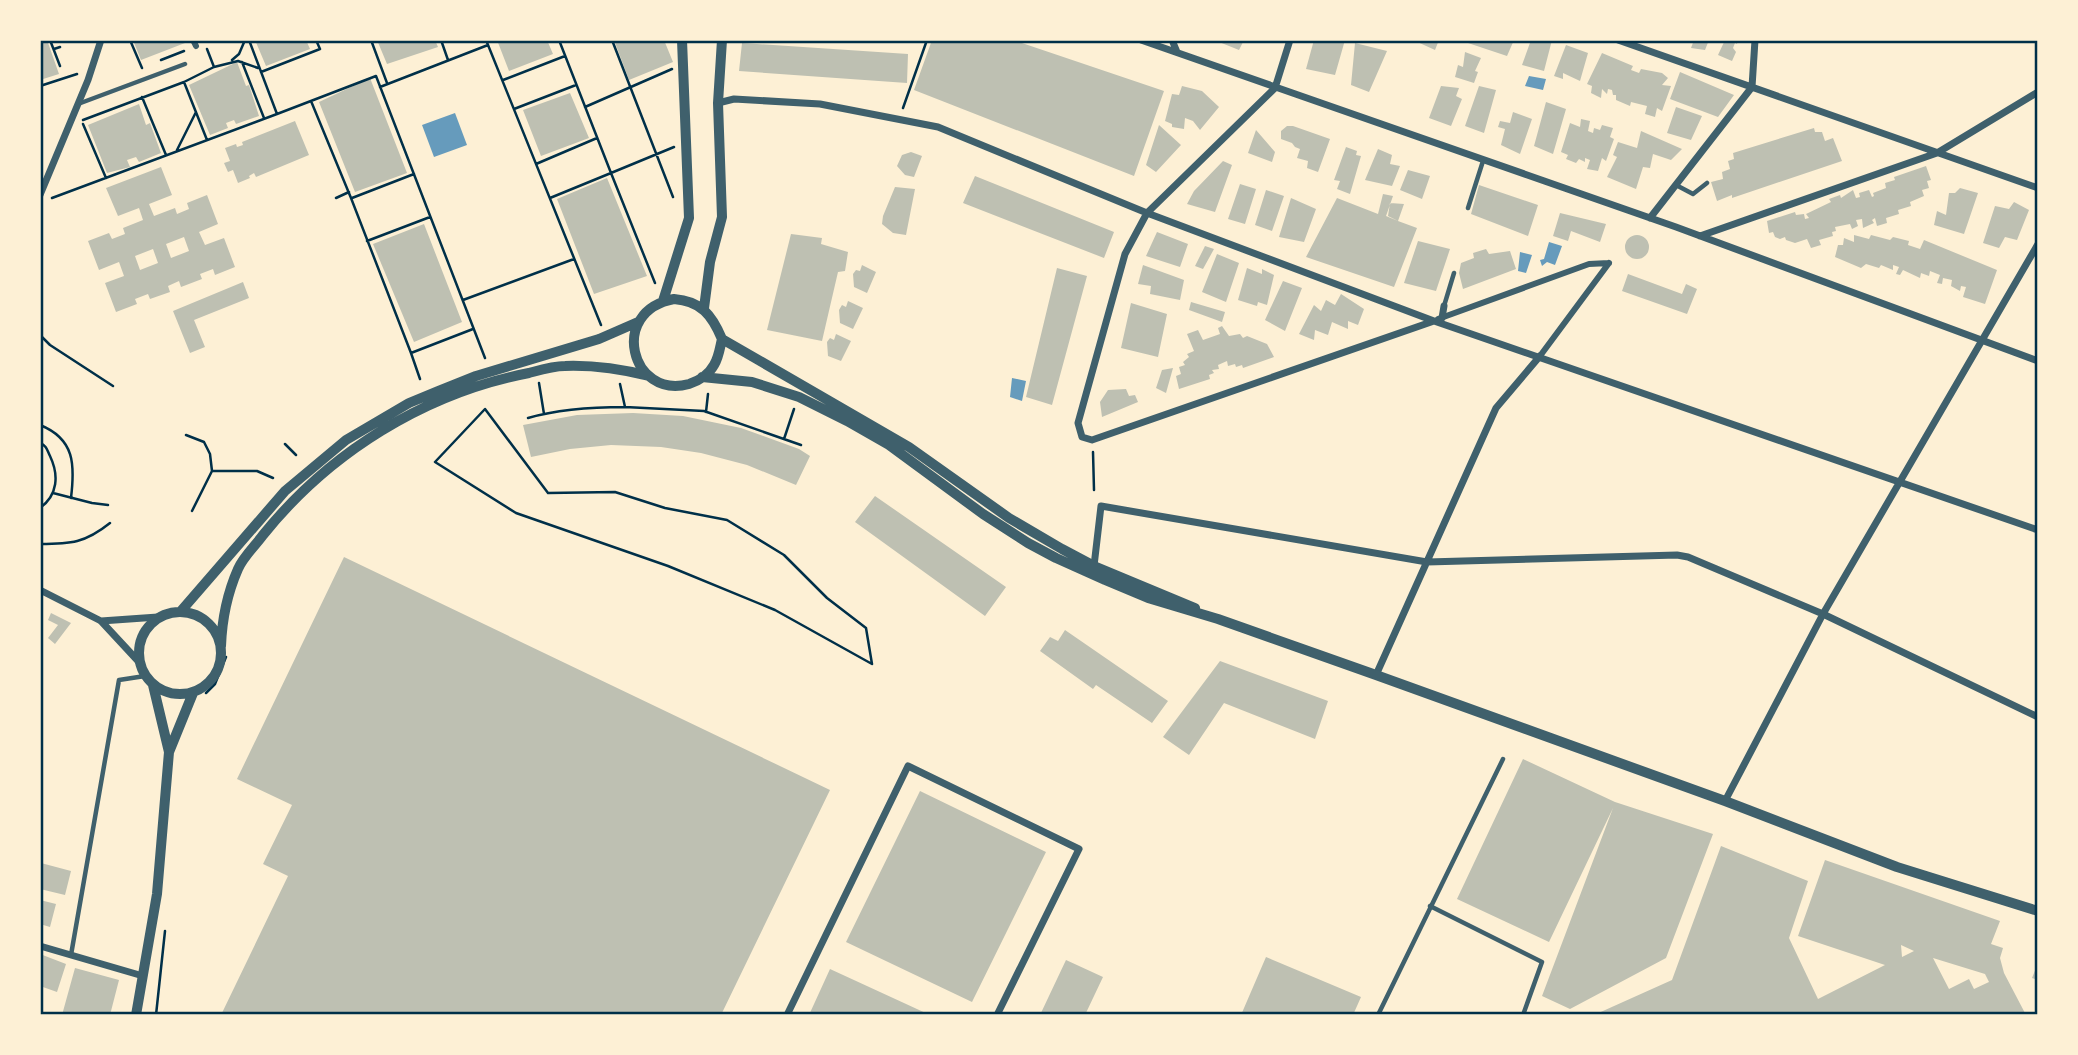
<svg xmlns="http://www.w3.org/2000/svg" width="2078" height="1055" viewBox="0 0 2078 1055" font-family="'Work Sans',sans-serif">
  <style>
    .water { fill: #669bbc }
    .building { fill: #bec0b2; fill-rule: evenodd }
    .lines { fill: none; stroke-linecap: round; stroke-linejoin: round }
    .path { stroke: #003049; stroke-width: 2.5 }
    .service { stroke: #3f606c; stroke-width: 4.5 }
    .pedestrian { stroke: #3f606c; stroke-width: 6 }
    .minor { stroke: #3f606c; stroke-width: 7 }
    .tertiary { stroke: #3f606c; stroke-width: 10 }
    .neatline { fill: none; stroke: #003049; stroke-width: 2.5 }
  </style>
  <rect width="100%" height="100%" fill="#fdf0d5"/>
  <path class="water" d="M1529,76L1546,79L1543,90L1525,86Z
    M455,113L467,145L434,157L422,125Z
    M1549,242L1562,246L1555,265L1547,262L1542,266L1540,260L1544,259Z
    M1520,252L1532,255L1526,273L1518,271Z
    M1012,378L1026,381L1022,401L1010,397Z"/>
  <path class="building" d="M40,40H47L59,74L40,80Z
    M133,40H184L185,43L141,60Z
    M255,40H306L310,49L266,66Z
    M377,40H435L438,47L387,64Z
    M497,40H547L553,54L509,71Z
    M614,40H664L673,62L629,80Z
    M932,40H1013L1164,91L1134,176L914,90Z
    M1214,40H1244L1239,50Z
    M1314,40H1345L1335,75L1306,69Z
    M1413,40H1439L1435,50Z
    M1459,40H1514L1507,56Z
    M1531,40H1552L1544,71L1522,65Z
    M1694,40H1709L1705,50L1691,48Z
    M1725,40H1738L1737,44L1735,43L1733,48L1736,52L1732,61L1718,55Z
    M742,43L908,54L907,83L739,71Z
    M1355,43L1387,51L1369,92L1351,85Z
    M1566,45L1588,53L1580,81L1563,73V79L1554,76Z
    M1465,52L1481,58L1475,71L1478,72L1474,83L1455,77L1458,65L1463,67Z
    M1602,53L1633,66L1631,70L1639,73L1641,69L1662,73L1668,78L1662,85L1671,86L1662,111L1657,108L1655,117L1645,114L1647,106L1631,102L1630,106L1616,100V95H1613L1612,90L1608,89L1607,94L1602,89L1601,98L1591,93L1592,86L1587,84Z
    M237,62L246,86L249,85L259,116L236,124L234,120L226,123L228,128L210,135L189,85Z
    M1680,72L1734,95L1718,117L1670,99Z
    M370,78L407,173L355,192L319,102Z
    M1182,86L1202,91L1219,107L1200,130L1193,121L1185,118L1184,129L1172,127V124L1165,121L1172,94L1179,95Z
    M1441,86L1459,88L1456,96L1462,99L1451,126L1429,118Z
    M1479,86L1496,90L1484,133L1465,126Z
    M570,93L589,138L541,156L523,110Z
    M1546,102L1566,109L1553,154L1534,146Z
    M139,104L146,125L150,123L161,153L139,162L136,157L127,160L130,167L107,173L88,125Z
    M1676,107L1702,116L1691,140L1667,133Z
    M1513,112L1532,119L1520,154L1501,145L1505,129L1498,127L1500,121L1510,123Z
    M1581,119L1590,121L1588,131L1593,133L1594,128L1600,130L1602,125L1613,128L1610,137L1614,139L1606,161L1602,158L1598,171L1587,169L1590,160L1585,158V162L1579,159L1576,163L1566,159L1568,155L1561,152L1570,123L1580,127Z
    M295,121L309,155L256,177L254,173L249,176L250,178L238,183L233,170L228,172L224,163L230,161L225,148L236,144L237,147L243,145L242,142Z
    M1159,125L1181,145L1156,172L1146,165Z
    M1287,126H1293L1330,139L1318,172L1307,168L1308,161L1297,158L1300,149L1295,147L1292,143L1281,139V131Z
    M1814,128L1815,132H1822L1825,141L1833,138L1842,161L1732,198V195L1717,201L1711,182L1723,179L1722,172L1730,169L1728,161L1734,159L1733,153Z
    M1256,130L1275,152L1272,162L1248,153Z
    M1641,131L1682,149L1671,160L1653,154L1650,168L1643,167L1636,189L1607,177L1617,157L1613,155L1618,142L1637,148Z
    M1346,147L1357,151L1356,155L1361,156L1350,194L1337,189L1340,181L1334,180Z
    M1378,149L1392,155L1390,164L1400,166L1392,186L1365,180Z
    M911,152L922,156L914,177L905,175L897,166L902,155Z
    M1223,161L1232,165L1215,212L1187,204L1194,191Z
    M1926,166L1931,180L1927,181L1929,188L1922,190L1924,196L1910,202L1911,206L1898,210L1899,214L1886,218L1887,223L1877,226L1875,218L1872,220L1874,223L1863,228L1862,219L1856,220L1858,226L1852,229L1850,224L1835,227L1836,231L1832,232L1833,236L1819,240L1821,245L1811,248L1807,239L1795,243L1786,240L1785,237L1780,239L1775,237L1773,232L1769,233L1767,221L1795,212L1796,215L1804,214L1805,219L1809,218L1806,214L1831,202L1829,199L1840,195L1841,198L1853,190L1856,198L1860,197L1859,193L1869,190L1872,197L1874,196L1873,193L1886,188L1885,183L1895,180L1894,177Z
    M161,167L172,195L149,204L154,216L175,208L177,214L189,209L187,203L207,195L218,224L199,232L205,245L224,238L235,267L215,275L213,269L200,274L202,279L181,287L179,281L168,286L170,292L150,299L148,294L135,299L137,304L116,312L105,283L124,276L119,262L99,270L88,241L109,233L112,239L125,234L123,228L143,220L139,208L118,216L106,188ZM184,237L189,251L171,258L166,244ZM153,249L158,263L140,270L135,256Z
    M1408,170L1430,176L1422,199L1400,190Z
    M975,176L1114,232L1104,258L963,203Z
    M607,178L647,276L594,294L557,199Z
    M1240,184L1256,189L1245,224L1228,219Z
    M1479,185L1538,205L1528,236L1471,214Z
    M895,187L915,189L906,235L893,233L882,224L883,216Z
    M1960,188L1978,193L1964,234L1934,225L1937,211L1946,215L1949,193H1955Z
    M1266,190L1284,196L1272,231L1255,225Z
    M1383,194L1393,196L1386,216L1398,221L1388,216L1390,203L1404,204L1398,221L1417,228L1394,287L1306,257L1337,198L1378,214Z
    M1291,198L1316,209L1304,242L1279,237Z
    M2014,202L2029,210L2017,240L2005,237L1999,248L1983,243L1995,206L2009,209Z
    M1560,213L1606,224L1600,242L1571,231L1568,241L1553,236Z
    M424,224L462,322L414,342L373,244Z
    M1157,232L1188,244L1180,267L1146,256Z
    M791,234L822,238L821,244L848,252L845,271L838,272L822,341L767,330Z
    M1625 247a12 12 0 1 1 24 0a12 12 0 1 1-24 0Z
    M1854,235L1869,239L1871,235L1890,240L1893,237L1909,241L1908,245L1920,249L1924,240L1997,270L1985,304L1963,297L1966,287L1961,286L1960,291L1951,286L1952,280L1943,278L1942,284L1937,283L1940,275L1930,271L1929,276L1921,273L1920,278L1903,270L1900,275L1896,274L1899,267L1893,265V270L1881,265L1879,268L1866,264L1861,268L1835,257L1838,245H1843L1844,238L1854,242Z
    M1418,241L1450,249L1436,291L1404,283Z
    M1205,246L1214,249L1203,269L1195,266Z
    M1486,249L1489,254L1510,251L1516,269L1463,289L1459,273L1461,263L1474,258L1473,253Z
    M1217,254L1239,263L1226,302L1202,292Z
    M862,265L876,272L867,293L854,287L853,274L856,270L860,271Z
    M1143,265L1184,280L1180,300L1150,294L1151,286L1138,284Z
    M1057,268L1087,276L1052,405L1026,397Z
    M1247,268L1262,274V269L1274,275L1267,305L1258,302L1257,306L1238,300Z
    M1628,274L1682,294L1686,284L1697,289L1687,314L1622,291Z
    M1283,281L1302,288L1285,331L1265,320Z
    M243,282L249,298L194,320L205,347L190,353L173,311Z
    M1341,294L1364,309L1358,325L1348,321V329L1332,322L1328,335L1315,330L1314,340L1299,334L1314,305L1321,311L1326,300L1335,305Z
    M848,301L863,308L853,329L840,323L839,310L842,305L846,307Z
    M1191,302L1225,312L1222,322L1189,310Z
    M1131,303L1167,314L1158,357L1121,348Z
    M1222,326L1229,336L1240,334L1243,338L1247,336L1267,344L1274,357L1243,368L1242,365L1236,367L1235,364L1228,366L1227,361L1218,365L1219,369L1212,370L1214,373L1209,375L1210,379L1179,389L1176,376L1181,374L1179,367L1185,365L1183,362L1189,357L1187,354L1194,351L1187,334L1198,330L1203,340L1220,334L1218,328Z
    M836,334L851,341L841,361L828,356L827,342L830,338L834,340Z
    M1173,368L1166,393L1156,388L1162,370Z
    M1126,389L1129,396L1135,395L1138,402L1102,417L1100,402L1108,390Z
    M633,413L683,416L741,428L799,449L810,456L796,485L747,465L701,453L661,447L611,445L570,449L531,457L523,425L577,415Z
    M875,496L1006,587L985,616L855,522Z
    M344,557L830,790L721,1015H221L288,876L263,864L292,805L237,779Z
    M51,613L71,623L55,644L48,638L58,625L48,620Z
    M1065,630L1168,701L1152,723L1096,685L1093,689L1040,651L1050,637L1058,641Z
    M1220,661L1328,701L1315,739L1224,703L1189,755L1163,737Z
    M1523,759L1615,802L1713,834L1666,958L1570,1009L1542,996L1613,808L1549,942L1457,899Z
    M920,791L1046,852L972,1002L846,942Z
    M1721,846L1808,881L1789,938L1818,999L1885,965L1798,936L1825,860L2000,921L1991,944L2003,948L2000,958L2004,973L2026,1015H1594L1672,980ZM1901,945L1914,951L1902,957ZM1933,958L1985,974L1989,982L1974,989L1969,979L1949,989Z
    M41,863L71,871L65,895L40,889Z
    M40,900L56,904L50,927L40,924Z
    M40,954L66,964L57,992L40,986Z
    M1266,957L1361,997L1353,1015H1241Z
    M1066,960L1103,977L1085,1015H1040Z
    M2038,963V980L2032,978Z
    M75,968L119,980L110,1015H62Z
    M830,969L930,1015H809Z"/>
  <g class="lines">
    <path class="path" d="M50,40L60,66
      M130,40L142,68
      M371,40L387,83
      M441,40L448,60
      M486,40L601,325
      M559,40L611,173L674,147
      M612,40L673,197
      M54,49L60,47
      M161,60L184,51
      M232,60L239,54L245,40
      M242,62L264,118
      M214,67L238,61L258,68
      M261,72L320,49L316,40
      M503,80L565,56
      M184,82L207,140
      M40,86L77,74
      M380,87L488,45
      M142,97L166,155
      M311,101L351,198L411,353L473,329
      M585,107L672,69
      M903,108L927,40
      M514,109L576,85
      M277,114L376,76L485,358
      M83,120L184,82L214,67L207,49
      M83,124L106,178
      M177,150L196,112
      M536,164L597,138
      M52,198L277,114L249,40
      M336,198L349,192
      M352,198L414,174
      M550,198L611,173L655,283
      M367,241L430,217
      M463,300L574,259
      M40,335L50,345L113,386
      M411,353L420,379
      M539,383L544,414
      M625,407L704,411L801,445
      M485,409L548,493L615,492L665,508L727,520L784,555L827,598L866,628L872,664L775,610L668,566L516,513L435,462Z
      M706,412L708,394
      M528,418C559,409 593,407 625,407L620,384
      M40,425C75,439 75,465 71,498
      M186,435L204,442L210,454L212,471
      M784,439L794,409
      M40,443C47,446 47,450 50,456C59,475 58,495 40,508
      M285,444L296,455
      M1093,452L1094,490
      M53,493L92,503L108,505
      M192,511L212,471H257L273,478
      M40,544C71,544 85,543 110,523
      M206,693L215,684L226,657
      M156,1015L165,931"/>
    <path class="service" d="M78,104L185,64
      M1676,185L1693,194L1707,183
      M1468,208L1483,161
      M1444,306L1454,273
      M1430,906L1542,962L1523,1015
      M71,955L119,680L145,676
      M1378,1015L1503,759"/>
    <path class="pedestrian" d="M193,40L196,46
      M1438,319L1589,264L1609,263
      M1540,356L1609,263"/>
    <path class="minor" d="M1141,40L1676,227L2038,361
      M1172,40L1177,52
      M1290,40L1275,88L1147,213L1125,254L1078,423L1082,437L1092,440L1434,321
      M1618,40L2038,188
      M718,103L734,99L820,104L938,127L1147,213L1434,321L2038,530
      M40,195L88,80L101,40
      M1650,218L1752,87L1755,40
      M1700,236L1937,153L2038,92
      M1442,318L1444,306
      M1094,566L1101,506L1427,562L1677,555L1688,557L1823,614L2038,717
      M40,590L101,621L139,662
      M101,621L158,617
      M1376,675L1496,408L1540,356
      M1725,801L1823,614L2038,244
      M40,946L143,976
      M787,1015L908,766L1079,849L997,1015"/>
    <path class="tertiary" d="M674,299C701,301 712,315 722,339C720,347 719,357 714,365C709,374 699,381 689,384C631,400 608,311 674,299Z
      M663,301L689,218L682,40
      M704,308L710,262L722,217L718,103L722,40
      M722,339L909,447L1009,518L1062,549L1094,566L1195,608
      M702,377L752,382L799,397L847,421L889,445L983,514L1028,543L1056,558L1105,580L1148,598L1218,619L1376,675L1725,801L1897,867L2038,911
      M181,611L285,491L346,440L409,403L438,391L476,376L599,339L638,322
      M139 653a41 41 0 1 1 82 0a41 41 0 1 1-82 0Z
      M221,646C222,619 227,594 238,569C243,557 255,546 263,535C329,453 424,393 529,373C540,370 553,366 565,366C593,365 621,369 649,376
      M153,685L169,752
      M136,1015L157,894L169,752L193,693"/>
  </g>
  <rect width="2078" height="1055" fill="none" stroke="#fdf0d5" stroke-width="84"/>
  <rect x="42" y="42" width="1994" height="971" class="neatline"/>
</svg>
